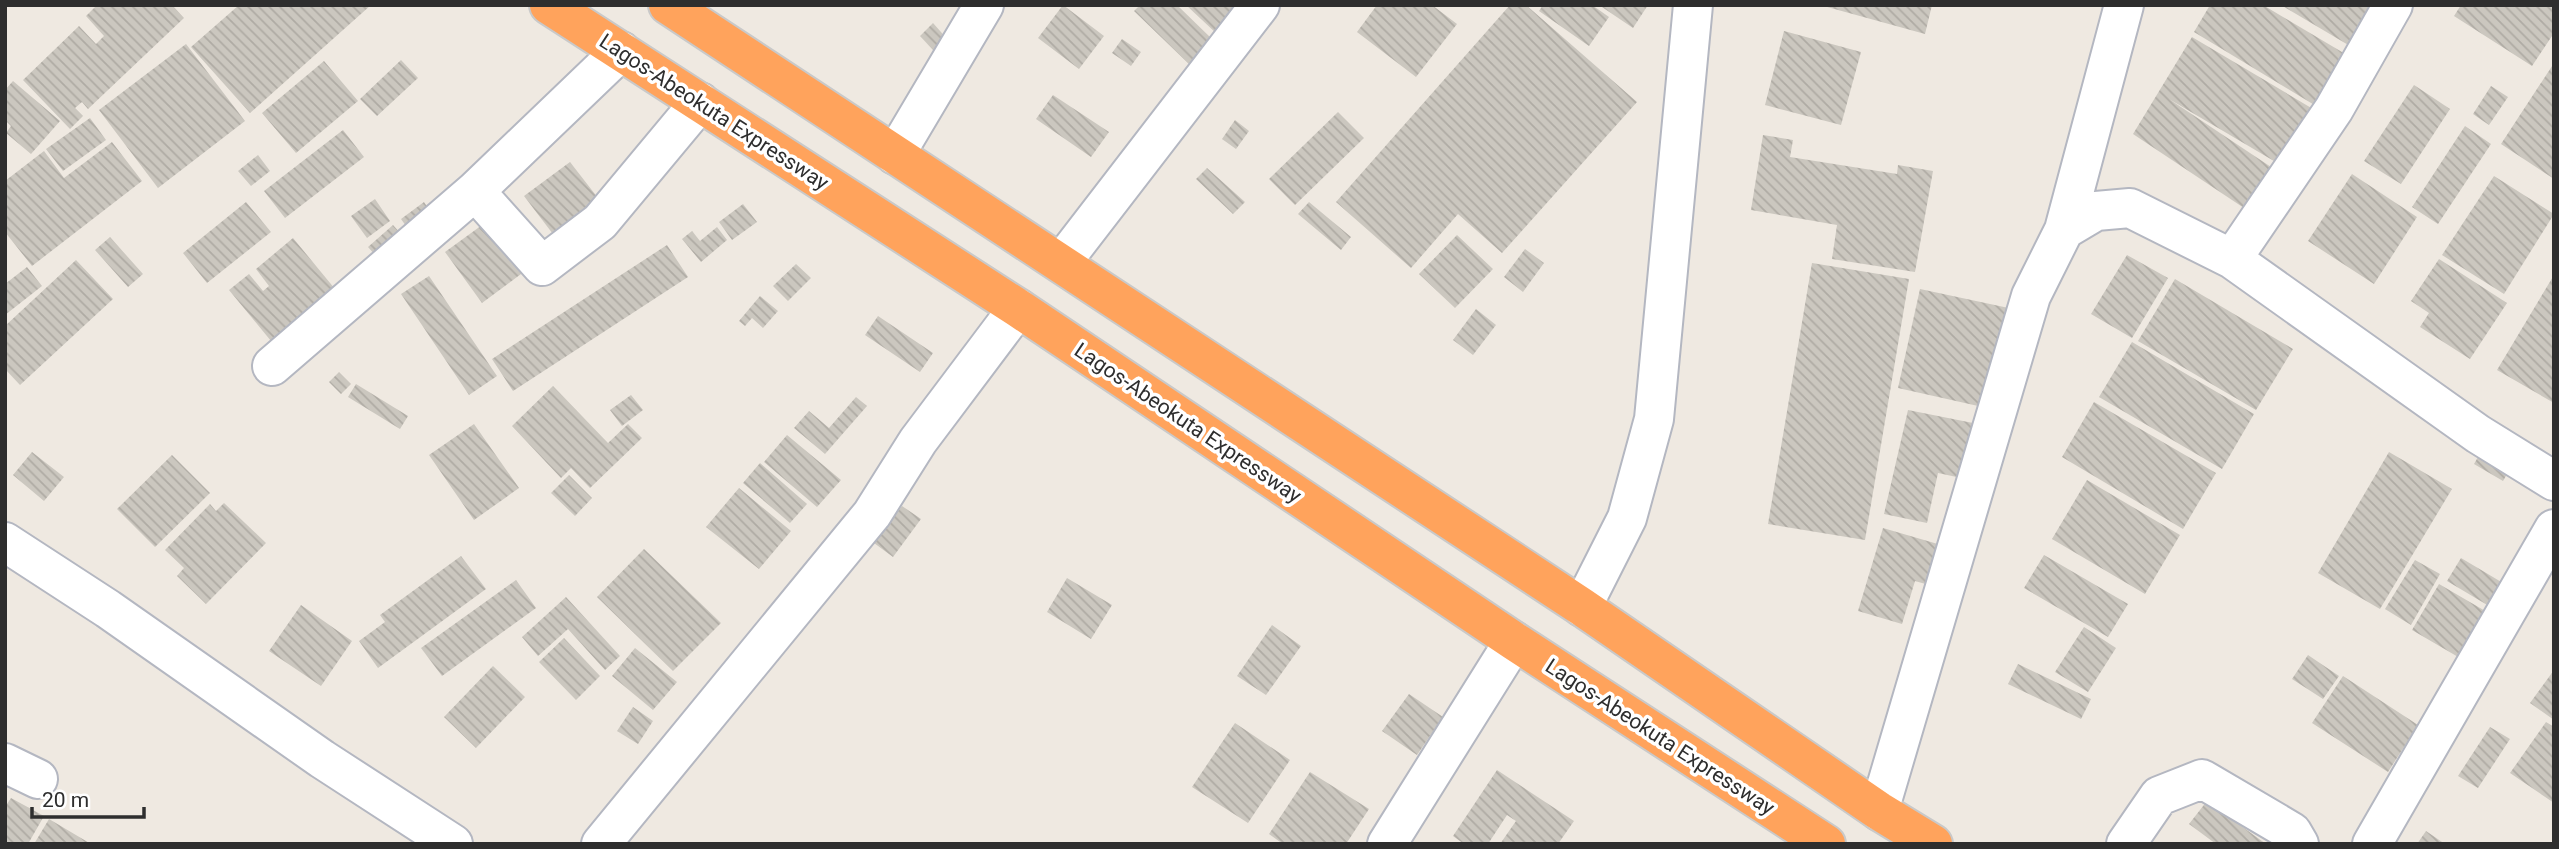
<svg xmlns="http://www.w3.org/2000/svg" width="2559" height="849" viewBox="0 0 2559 849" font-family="Roboto,sans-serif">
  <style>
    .building { fill: url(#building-back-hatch) }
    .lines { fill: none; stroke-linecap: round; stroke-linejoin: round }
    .minor-casing { stroke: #b4b7c1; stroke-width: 42 }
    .highway-casing { stroke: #c9c9c9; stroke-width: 42 }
    .minor { stroke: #fff; stroke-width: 38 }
    .highway { stroke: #ffa35c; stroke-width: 38 }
    .labels { text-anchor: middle; stroke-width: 7; stroke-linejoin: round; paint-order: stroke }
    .street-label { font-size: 21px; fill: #2e2e2e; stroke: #fff }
  </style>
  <defs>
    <pattern id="building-back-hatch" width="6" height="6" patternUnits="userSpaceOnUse" patternTransform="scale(1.75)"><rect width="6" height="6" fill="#cbc7bf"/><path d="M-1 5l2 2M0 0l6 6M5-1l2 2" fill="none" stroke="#afaba4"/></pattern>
  </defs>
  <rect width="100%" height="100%" fill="#efe9e1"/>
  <path class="building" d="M97,5H172L184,18L88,109L82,102L75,108L83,116L70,129L23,80L79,26L96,44L104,36L86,16Z
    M239,5H371L250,113L191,47Z
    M1063,5L1104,36L1079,69L1038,38Z
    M1140,5H1177L1212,39L1189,64L1134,11Z
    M1186,5H1245L1217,34Z
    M1377,5H1432L1457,24L1416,77L1357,32Z
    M1510,5H1526L1637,102L1502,253L1458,214L1411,268L1336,202Z
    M1543,5H1592L1609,17L1589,46L1539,11Z
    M1599,5H1648L1633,28Z
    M1820,5H1932L1925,34Z
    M2210,5H2263L2347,55L2316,106L2194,32Z
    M2281,5H2375L2350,46Z
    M2461,5H2554V33L2532,66L2454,16Z
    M933,23L948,40L935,52L920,36Z
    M1784,31L1861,52L1841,125L1765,105Z
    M2192,37L2313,109L2279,164L2169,99L2277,171L2250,212L2133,134Z
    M1122,39L1141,52L1131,66L1112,53Z
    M186,44L245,121L158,188L99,110Z
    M401,60L418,78L377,116L360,99Z
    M324,61L358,101L296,153L262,113Z
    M2554,63V179L2501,144Z
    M13,81L60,121L31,154L6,133L11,126L5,120V90Z
    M2414,85L2450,109L2401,184L2364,161Z
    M2491,86L2508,97L2489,125L2473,114Z
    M1053,95L1109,132L1091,157L1036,119Z
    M1338,112L1364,138L1295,205L1269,179Z
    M90,118L106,140L63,171L46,149Z
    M1235,120L1249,131L1236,149L1222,139Z
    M2465,126L2491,144L2438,224L2412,207Z
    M343,130L364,157L285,218L264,191Z
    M1763,135L1793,140L1790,157L1897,174L1898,165L1933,171L1915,272L1832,259L1837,225L1751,210Z
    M112,142L142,181L32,266L5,232V181L44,151L64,178Z
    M258,155L270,171L251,186L238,171Z
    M570,162L605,207L559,242L524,196Z
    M1207,168L1245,202L1233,214L1196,179Z
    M2352,174L2417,217L2374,284L2308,241Z
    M2494,176L2554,214L2504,294L2442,255Z
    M375,199L390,221L367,238L351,216Z
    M246,202L271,232L207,283L183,253Z
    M424,202L434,217L411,233L401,219Z
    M1309,202L1351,237L1341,250L1298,214Z
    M743,204L757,222L732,240L719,222Z
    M489,220L525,271L482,303L445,252Z
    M393,225L409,243L383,264L368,247Z
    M717,227L727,240L701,262L682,239L692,231L700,241Z
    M1457,235L1493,269L1455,308L1419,274Z
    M110,237L143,274L128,287L95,250Z
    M293,238L335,289L271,341L229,290L249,274L263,291L269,286L256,269Z
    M667,245L688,277L513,391L492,359Z
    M1525,249L1544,263L1523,292L1504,277Z
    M2127,255L2168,278L2132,338L2091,314Z
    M2439,259L2507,303L2470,359L2420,327L2429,313L2411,301Z
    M76,260L113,299L20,385L5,369V326Z
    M1812,263L1909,279L1865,540L1768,524Z
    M796,264L811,278L788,301L773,286Z
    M27,267L42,286L5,315V284Z
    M2554,275V403L2497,370Z
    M429,276L497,376L469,395L401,294Z
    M2175,279L2293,349L2256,410L2138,341Z
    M1920,289L2018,310L1996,410L1898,388Z
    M760,296L778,311L763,328L752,318L745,326L739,321Z
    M1476,309L1496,325L1473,355L1453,340Z
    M878,316L933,353L920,372L865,335Z
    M2132,342L2254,414L2222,469L2099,397Z
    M339,372L351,384L341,394L329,382Z
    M356,384L408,416L400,429L348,397Z
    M553,386L608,443L628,424L642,438L590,488L571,468L561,478L512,426Z
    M631,395L643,410L622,426L610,410Z
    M856,397L867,406L825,454L794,428L809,411L829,428Z
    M2094,402L2216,473L2183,529L2062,457Z
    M1908,410L1978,424L1966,479L1938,473L1927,523L1884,514Z
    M474,424L519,488L474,520L429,455Z
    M787,435L841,480L817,507L764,462Z
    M2485,445L2514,462L2503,481L2474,464Z
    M32,452L64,477L44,501L13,475Z
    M2389,452L2452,489L2380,609L2318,573Z
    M172,455L210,493L155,547L117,509Z
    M760,463L807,504L790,523L743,483Z
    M569,475L592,498L575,516L551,493Z
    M2087,480L2180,535L2145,594L2052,539Z
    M739,488L791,531L759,569L706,527Z
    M224,503L266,543L206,604L177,576L184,568L165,550L210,504L216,511Z
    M902,506L921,519L893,557L874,543Z
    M1883,528L1948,547L1936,587L1915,581L1902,624L1858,611Z
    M644,549L721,623L673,671L597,597Z
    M2044,555L2128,604L2108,637L2024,588Z
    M461,556L486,589L378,668L359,641L385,622L380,615Z
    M2461,558L2508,586L2494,609L2447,581Z
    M2415,560L2440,574L2411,625L2385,609Z
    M1067,578L1112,605L1091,639L1047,612Z
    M516,580L536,608L442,676L421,648Z
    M2439,584L2492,615L2465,661L2412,630Z
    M566,597L620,656L605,670L568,629L538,656L522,637Z
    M301,605L352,641L321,686L269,651Z
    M1272,625L1301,646L1266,695L1237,676Z
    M2084,627L2116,648L2088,692L2055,672Z
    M564,638L600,676L576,700L539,662Z
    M635,648L677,682L653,710L612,676Z
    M2308,655L2339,676L2323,699L2292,679Z
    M2018,664L2091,699L2081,719L2008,684Z
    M493,666L525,697L476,748L444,717Z
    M2554,670V720L2530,703Z
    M2343,676L2418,725L2388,772L2312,723Z
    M1409,694L1443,717L1417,755L1382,731Z
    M633,707L653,721L638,744L617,731Z
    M2546,722L2554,727V803L2510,773Z
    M1235,723L1290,760L1248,823L1192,787Z
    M2490,727L2510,739L2478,788L2458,776Z
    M1497,770L1574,821L1558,844H1500L1516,821L1507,815L1488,844H1464L1453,836Z
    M1310,772L1369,809L1346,844H1283L1269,834Z
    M11,798L44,816L28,844H5V807Z
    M2207,801L2266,844H2216L2189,824Z
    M49,819L91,844H34Z
    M2426,831L2445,844H2417Z"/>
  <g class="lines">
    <g class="minor-casing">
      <path id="minor" d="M621,51L475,191L542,266L600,222L700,102
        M895,155L984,5
        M2064,230L2124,5
        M2232,259L2478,434L2554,481
        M1062,262L1260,5
        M272,366L475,191
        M5,542L108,609L322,759L453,844
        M1582,607L1627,518L1654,419L1693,5
        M5,763L38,779
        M1879,811L2031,296L2064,230L2096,211L2130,208L2232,259L2334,109L2393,5
        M601,844L872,514L918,441L1018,308
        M1387,844L1514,641
        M2126,844L2159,796L2202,779L2292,832L2299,844
        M2372,844L2554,529"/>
    </g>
    <g class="highway-casing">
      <path id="highway" d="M549,5L1018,308L1514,641L1826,844
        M668,5L1582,607L1879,811L1933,844"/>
    </g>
    <use href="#minor" class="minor"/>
    <use href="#highway" class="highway"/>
  </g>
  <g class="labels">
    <g class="street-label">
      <text transform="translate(714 112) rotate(33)" y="7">Lagos-Abeokuta Expressway</text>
      <text transform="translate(1188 423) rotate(34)" y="7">Lagos-Abeokuta Expressway</text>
      <text transform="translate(1660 737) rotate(33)" y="7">Lagos-Abeokuta Expressway</text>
    </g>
  </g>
  <rect width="2559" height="849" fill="none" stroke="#2e2e2e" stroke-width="14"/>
  <path d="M32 807v10h112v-10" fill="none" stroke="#2e2e2e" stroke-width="3.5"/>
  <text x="42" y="807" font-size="21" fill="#2e2e2e" stroke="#ffffff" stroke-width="5" paint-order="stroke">20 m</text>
</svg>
